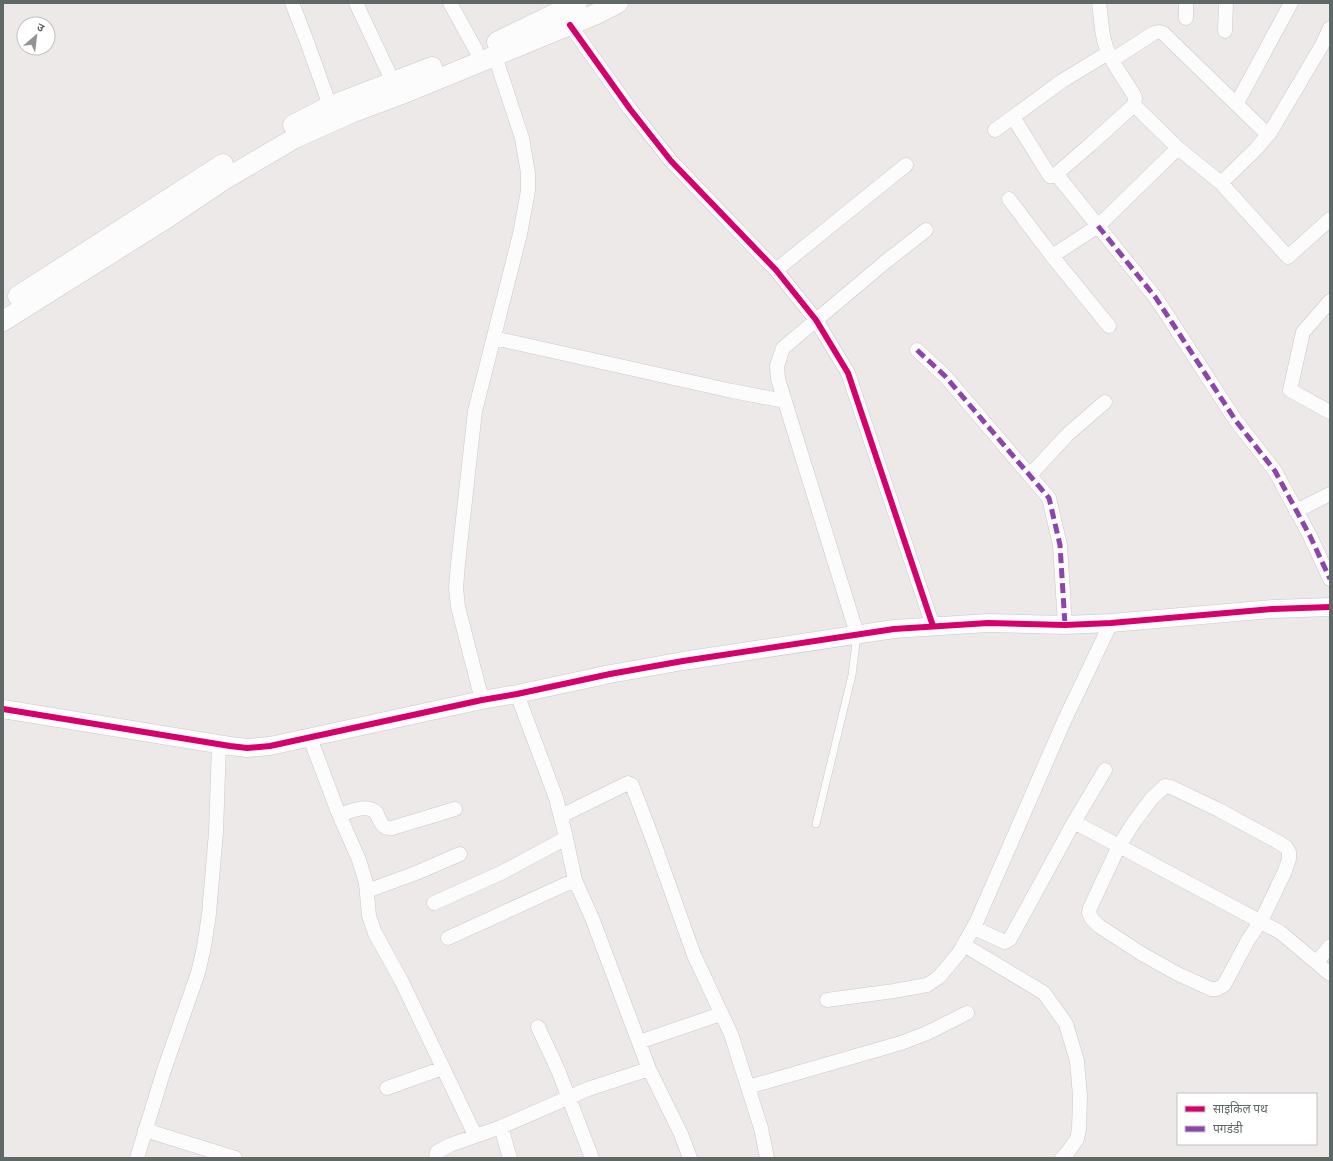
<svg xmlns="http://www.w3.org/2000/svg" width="1333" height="1161" viewBox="0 0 1333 1161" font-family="Cabin,'Noto Sans Devanagari',sans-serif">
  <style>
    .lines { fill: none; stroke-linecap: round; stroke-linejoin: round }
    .service-casing { stroke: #c9c8c8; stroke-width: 8 }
    .minor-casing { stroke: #c9c8c8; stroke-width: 15 }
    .tertiary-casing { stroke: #c9c8c8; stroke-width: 19 }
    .secondary-casing { stroke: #c8c8c8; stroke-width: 21 }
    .service { stroke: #fcfcfc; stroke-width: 7 }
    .minor { stroke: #fcfcfc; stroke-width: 14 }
    .tertiary { stroke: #fcfcfc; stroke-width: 18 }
    .secondary { stroke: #fcfcfc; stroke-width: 20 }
    .quiet { stroke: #8e44ad; stroke-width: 5; stroke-dasharray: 10 5; stroke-linecap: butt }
    .cycleway-casing { stroke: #fff; stroke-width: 8 }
    .cycleway { stroke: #d6006c; stroke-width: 6 }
  </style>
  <rect width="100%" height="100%" fill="#eee9e9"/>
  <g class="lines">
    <g class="service-casing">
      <path id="service" d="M816,824L852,675L857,635"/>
    </g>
    <g class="minor-casing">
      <path id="minor" d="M292,3L306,39L330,106
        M356,3L393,82
        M450,3L476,50
        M1186,3V18
        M570,25L630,109L671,161L776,270L816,320L848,373L933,626
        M1225,31L1226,3
        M1112,60L1154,33L1159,32L1163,33L1263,130L1270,133
        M1237,103L1291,3
        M1134,105L1178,148L1221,183L1288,257L1330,219
        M1013,117L1048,173L1050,176H1054L1091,144L1134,105L1135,98L1134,95C1123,77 1109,60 1104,40C1101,28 1101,15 1099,3
        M995,130L1062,81L1108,53
        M1057,175L1156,298L1236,421L1275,471L1310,536L1330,579
        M1221,183L1256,149L1271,131L1322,45L1330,28
        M1009,199L1052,256
        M776,270L906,165
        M1330,301L1303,332L1290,390L1330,412
        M1109,326L1052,256L1098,226L1178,148
        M494,338L732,391L785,401
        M917,350L945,376L1049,498L1060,545L1065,625
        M1030,475L1068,434L1105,402
        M1296,511L1330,494
        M857,634L778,379L777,366L783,348L884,263L926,230
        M517,694L556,798L564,829L575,880L592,918L649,1069L681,1134L690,1158
        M482,700L458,607L456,588L458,564L475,411L520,234L528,191V173L522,138L495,56
        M310,738L338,812L359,860L366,883L369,916L375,933L402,982L475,1135
        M1165,786L1171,787L1219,810L1278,842L1286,847L1289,852V859L1285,871L1261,921L1248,940L1224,985L1217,989H1211L1178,974L1142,954L1099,926L1092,919L1089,913L1090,908L1119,846L1134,822L1152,798Z
        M340,815C351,811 365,804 376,812C380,820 381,829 392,828L455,809
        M561,816L628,783L632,785L653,840L694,955L731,1034L761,1128L767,1158
        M1074,822L1280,932L1330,974
        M367,891L416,873L460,854
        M434,903L503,872L566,838
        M974,928L1005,942L1010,939L1074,822L1105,770
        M448,938L575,880
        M964,945L1044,993L1066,1024L1077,1061L1080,1096L1079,1129L1077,1139L1068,1152L1062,1158
        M1317,962L1330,946
        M827,1000L894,991L927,985L939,977L959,953L976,923L1065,719L1111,623
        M538,1027L558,1070L592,1158
        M639,1042L721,1014
        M748,1087L901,1043L927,1033L967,1013
        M387,1088L443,1068
        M501,1127L510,1158
        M145,1130L235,1158
        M137,1158L164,1070L198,973L204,947L209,914L216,832L219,745
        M436,1158L437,1152L450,1145L501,1127L588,1089L649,1069"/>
    </g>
    <g class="tertiary-casing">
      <path id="tertiary" d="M3,709L230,746L247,748L270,746L482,700L517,694L610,674L683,661L894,629L988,623L1065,625L1111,623L1273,609L1330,607"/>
    </g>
    <g class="secondary-casing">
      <path id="secondary" d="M497,42L577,3
        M293,125L330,106L432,67
        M18,296L223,164
        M3,321L170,216L222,181L295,138L351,113L402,94L509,50L594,15L618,3"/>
    </g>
    <use href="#service" class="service"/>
    <use href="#minor" class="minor"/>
    <use href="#tertiary" class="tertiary"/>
    <use href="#secondary" class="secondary"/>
    <path class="quiet" d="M1098,226L1156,298L1236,421L1275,471L1310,536L1330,579
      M917,350L945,376L1049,498L1060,545L1065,625"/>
    <g class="cycleway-casing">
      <path id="cycleway" d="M570,25L630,109L671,161L776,270L816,320L848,373L933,626
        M3,709L230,746L247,748L270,746L482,700L517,694L610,674L683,661L894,629L988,623L1065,625L1111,623L1273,609L1330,607"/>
    </g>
    <use href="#cycleway" class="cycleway"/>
  </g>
  <rect width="1333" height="1161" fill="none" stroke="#5e6866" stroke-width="8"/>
  <rect x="1177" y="1093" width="140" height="52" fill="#ffffff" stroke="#bfc3c2"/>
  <rect x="1185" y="1106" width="20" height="6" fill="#d6006c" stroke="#bfc3c2"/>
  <text x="1213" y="1113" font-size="12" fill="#5e6866">साइकिल पथ</text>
  <rect x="1185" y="1126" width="20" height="6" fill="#8e44ad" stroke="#bfc3c2"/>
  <text x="1213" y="1133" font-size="12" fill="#5e6866">पगडंडी</text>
  <g transform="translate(36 36) rotate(28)"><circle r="19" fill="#ffffff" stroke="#bfc3c2"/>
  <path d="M0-3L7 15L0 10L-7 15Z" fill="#909594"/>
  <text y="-6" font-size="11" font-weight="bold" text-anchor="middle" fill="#5e6866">उ</text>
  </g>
</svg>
